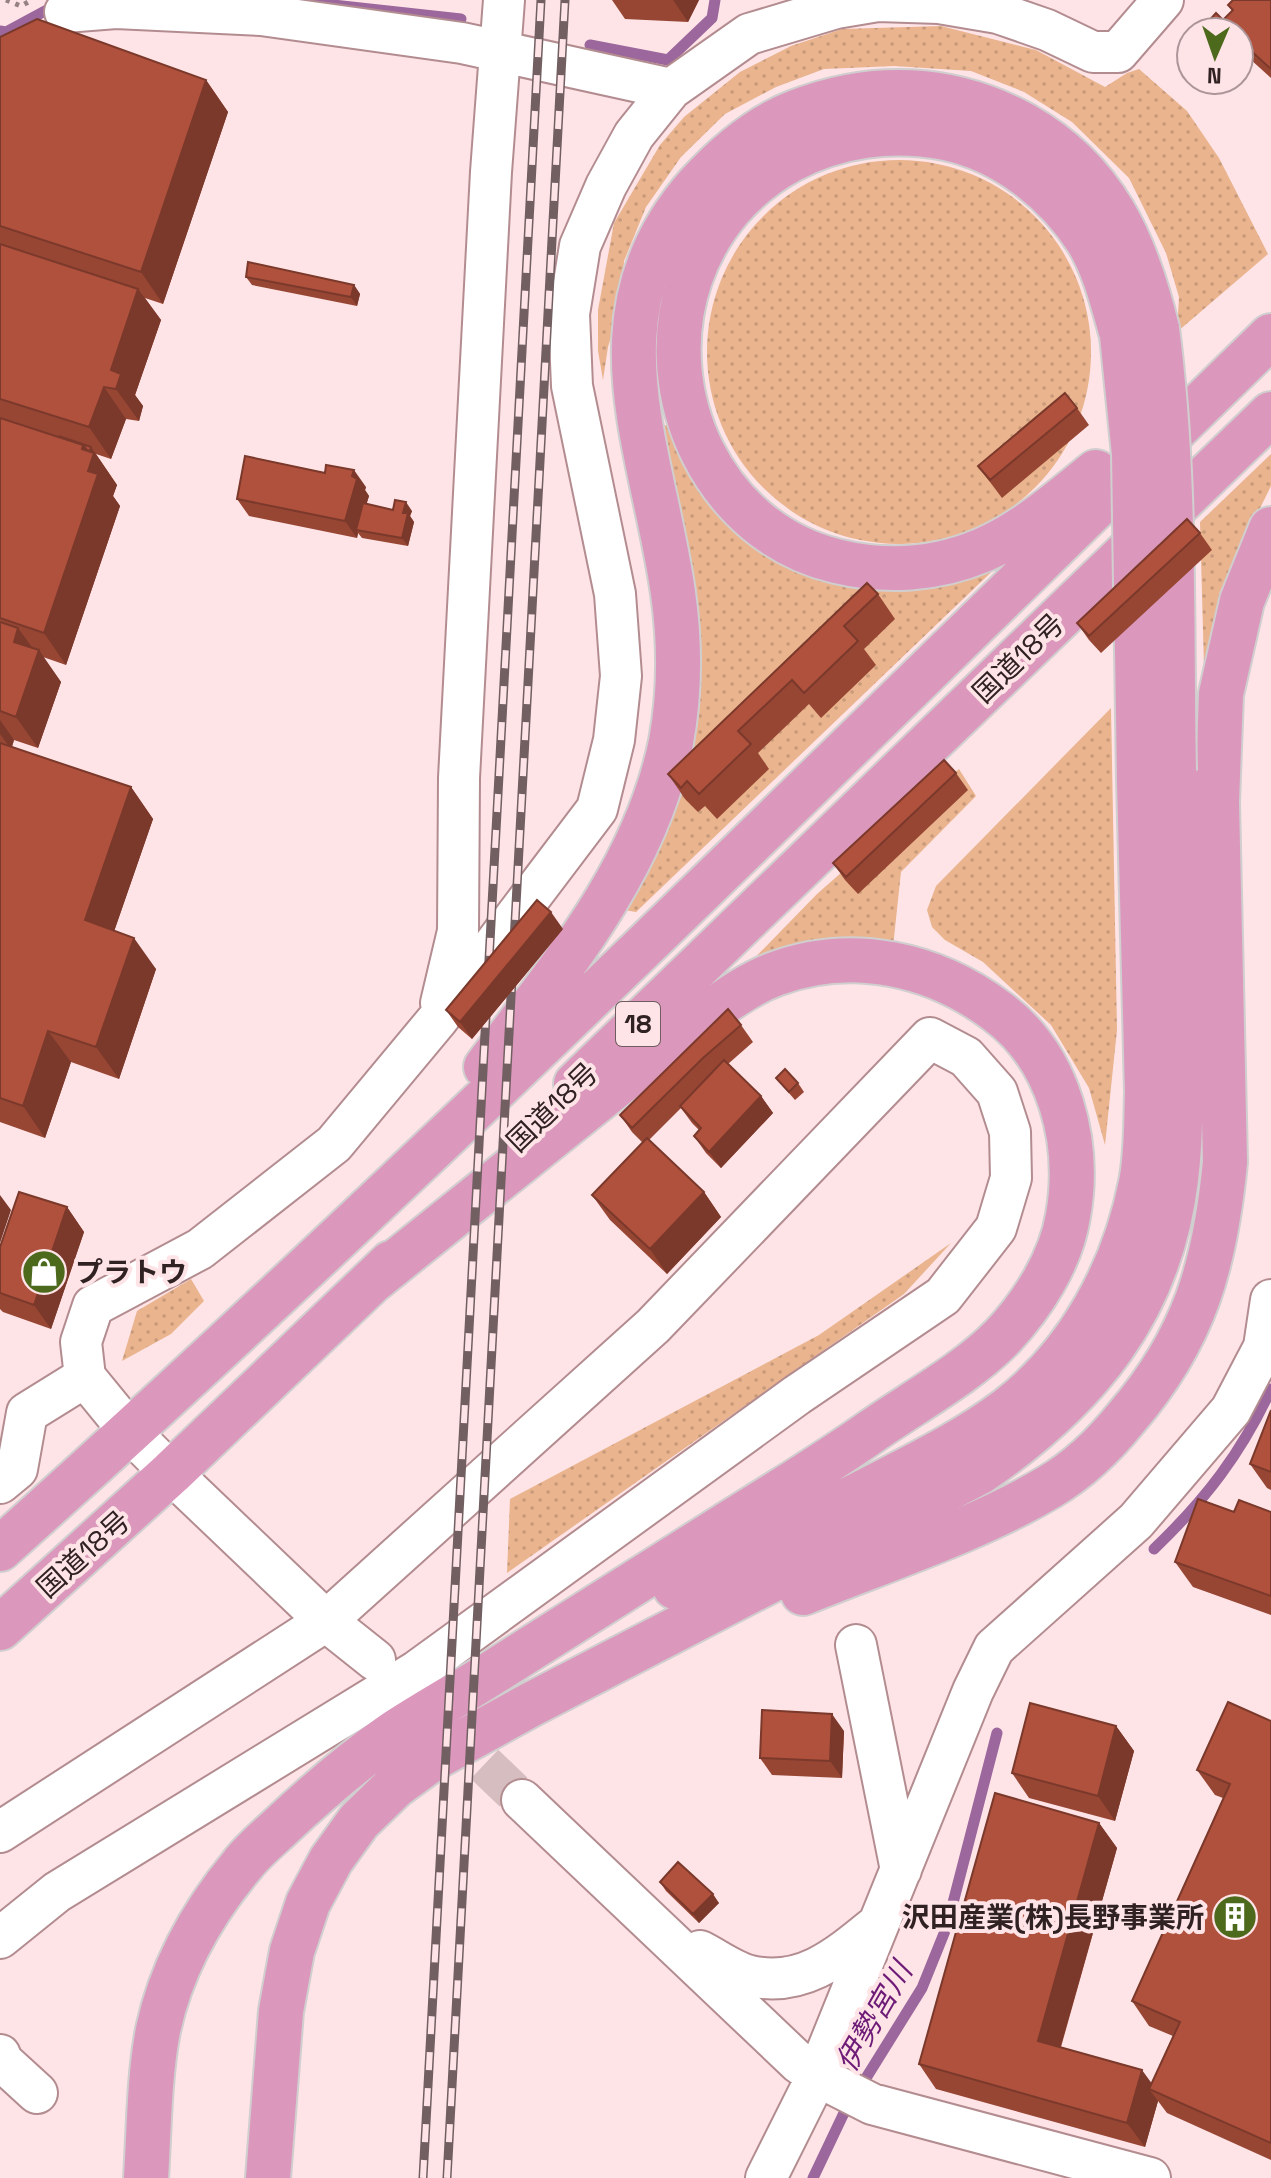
<svg xmlns="http://www.w3.org/2000/svg" width="1271" height="2178" viewBox="0 0 1271 2178" font-family="'Space Grotesk','Noto Sans JP',sans-serif">
  <style>
    .grass { fill: url(#grass-dots) }
    .lines { fill: none; stroke-linecap: round; stroke-linejoin: round }
    .stream { stroke: #9b679c; stroke-width: 11 }
    .minor-tunnel { stroke: #d5bdc0; stroke-width: 40; stroke-dasharray: 40 20; stroke-linecap: butt }
    .minor-casing { stroke: #b38c90; stroke-width: 44 }
    .highway-casing { stroke: #d1cecf; stroke-width: 48 }
    .path { stroke: #968184; stroke-width: 5; stroke-dasharray: 4 6; stroke-linecap: butt }
    .minor { stroke: #fff; stroke-width: 40 }
    .highway { stroke: #db98bc; stroke-width: 44 }
    .rail-casing { stroke: #725f62; stroke-width: 9 }
    .rail { stroke: #fee4e7; stroke-width: 6; stroke-dasharray: 18; stroke-linecap: butt }
    .highway-bridge-casing { stroke: #d1cecf; stroke-width: 48; stroke-linecap: butt }
    .highway-bridge { stroke: #db98bc; stroke-width: 44 }
    .wall { fill: #974634 }
    .shaded-wall { fill: #7b392b }
    .building { fill: #b0513d; stroke: #7b392b; stroke-width: 2 }
    .labels { text-anchor: middle; stroke-width: 8; stroke-linejoin: round; paint-order: stroke }
    .shield { fill: #fee4e7; stroke: #6e5c5e; stroke-width: 2 }
    .shield-label { font-size: 26px; font-weight: bold; fill: #302123 }
    .street-label { font-size: 28px; fill: #302123; stroke: #fee4e7 }
    .poi-label { font-size: 28px; font-weight: bold; fill: #302123; stroke: #fee4e7; text-anchor: start }
    .water-label { font-size: 30px; font-style: italic; fill: #6d1b76; stroke: #fee4e7 }
  </style>
  <defs>
    <pattern id="grass-dots" width="8" height="8" patternUnits="userSpaceOnUse" patternTransform="scale(2)"><rect width="8" height="8" fill="#e9b48e"/><path d="M2 2h.1M6 6h.1" fill="none" stroke="#c89a7a" stroke-width="1.8" stroke-linecap="round"/></pattern>
  </defs>
  <rect width="100%" height="100%" fill="#fee4e7"/>
  <path class="grass" d="M941,26L1036,50L1105,87L1127,73L1139,69L1187,111L1219,158L1268,254L1177,332L1179,297L1166,253L1129,178L1072,122L1024,92L971,71L894,66L824,69L776,87L725,114L681,157L646,207L624,261L621,303L608,347L603,380L598,351V310L614,223L660,145L684,117L740,72L791,46L842,29Z
    M707 352a192 192 0 1 1 384 0a192 192 0 1 1-384 0Z
    M670,424L675,448L706,492L763,544L1006,558L636,912L624,910L686,777L698,709L693,613L659,427Z
    M1271,454V486L1236,557L1204,667L1200,522Z
    M1111,708L1117,1030L1105,1145L1089,1088L1051,1025L983,962L945,940L932,927L927,910L936,886Z
    M959,769L976,796L901,872L893,947L737,976L817,894Z
    M951,1243L904,1294L507,1573L510,1499L819,1335Z
    M191,1279L204,1301L171,1334L122,1361L137,1311Z"/>
  <g class="lines">
    <path class="stream" d="M306,2L461,19
      M0,31L6,32L58,4
      M590,45L668,60L712,18L715,0
      M1154,1549C1205,1500 1241,1454 1271,1389
      M813,2178L843,2115L922,1988L947,1926L997,1733"/>
    <path class="minor-tunnel" d="M441,1723L522,1800"/>
    <g class="minor-casing">
      <path id="minor" d="M65,12L116,8L261,15L462,43L671,89
        M441,1003L458,931L459,778L491,172L504,0
        M0,1483L17,1469L27,1413L85,1377
        M856,1645L901,1870
        M375,1660L326,1621L171,1473L130,1432L85,1377L81,1342L93,1306L200,1249L334,1144L438,1019L597,809L614,740L621,676L615,594L572,386L569,314L580,246L606,186L634,135L671,89L749,34L836,8L878,1L939,3L998,13L1047,30L1093,52H1118L1163,0
        M522,1800L799,2063L817,2076L872,2104L1150,2178
        M0,1832L326,1621L653,1326L930,1038L966,1057L997,1092L1010,1132L1011,1178L996,1228L943,1296L797,1395L417,1671L57,1892L0,1938
        M700,1951C716,1959 733,1972 750,1976C803,1988 839,1956 877,1925
        M0,2055L2,2061L37,2093
        M766,2178L817,2076L973,1691L994,1648L1136,1521L1231,1410L1264,1347L1271,1300"/>
    </g>
    <g class="highway-casing">
      <path id="highway" d="M1096,472C1061,500 1025,532 983,550C936,570 885,573 836,561C715,532 651,395 690,279C727,171 836,117 945,138C1004,150 1056,191 1088,241C1105,269 1113,304 1122,335
        M486,1067C562,967 646,867 671,742C680,693 680,642 673,593C653,449 584,314 697,186C725,155 757,127 796,112C872,82 952,85 1024,125C1105,171 1136,242 1157,329
        M576,1084L1271,414
        M0,1549C436,1158 851,744 1271,336
        M675,1587C737,1556 798,1525 860,1494C910,1468 963,1443 1008,1409C1079,1354 1124,1270 1141,1183C1147,1153 1146,1122 1147,1092L1139,779
        M803,1593C882,1561 977,1530 1049,1487C1078,1470 1105,1444 1126,1418C1195,1338 1215,1265 1225,1162L1217,802L1221,694L1242,601L1271,529
        M0,1628L171,1473L391,1263
        M146,2178C149,2131 149,2077 158,2030C171,1969 203,1912 242,1865C252,1852 265,1841 277,1830C313,1796 351,1763 391,1735C424,1713 459,1694 492,1673C570,1624 648,1575 726,1525C776,1494 827,1463 875,1429C917,1400 967,1373 1003,1336C1033,1304 1061,1260 1068,1216C1081,1143 1060,1058 998,1012C935,964 852,945 775,974C745,985 718,1007 691,1025L371,1282
        M268,2178L281,2011L292,1951L308,1903L331,1860L359,1821L395,1786L432,1759L530,1705L980,1472C1086,1399 1160,1312 1176,1179C1183,1123 1180,1065 1179,1009C1177,930 1175,850 1174,771"/>
    </g>
    <path class="path" d="M6,0L21,6L30,1"/>
    <use href="#minor" class="minor"/>
    <use href="#highway" class="highway"/>
    <g class="rail-casing">
      <path id="rail" d="M423,2178L541,0
        M447,2178L565,0"/>
    </g>
    <use href="#rail" class="rail"/>
    <g class="highway-bridge-casing">
      <path id="highway-bridge" d="M1157,329C1176,475 1171,624 1174,771
        M1122,335L1134,454L1139,779"/>
    </g>
    <use href="#highway-bridge" class="highway-bridge"/>
  </g>
  <path class="wall" d="M612,0H699L688,22L625,19Z
    M1271,0V78L1239,49V32H1211L1206,24L1223,20L1232,11L1228,5Z
    M0,37L206,80L228,112L163,304L145,298L161,320L135,395L143,406L139,421L126,419L111,459L96,454L117,485L113,496L120,506L66,665L43,657L61,682L38,748L14,740L12,747L131,787L153,819L114,931L156,969L119,1079L71,1062L45,1138L0,1122Z
    M246,277L354,285L360,294L357,306L252,285Z
    M1077,408L1089,425L1002,498L978,466Z
    M366,487L365,490L369,496L366,504L393,510L412,511L410,516L414,522L408,546L362,538L358,533L357,538L249,516L237,499Z
    M1200,533L1212,550L1101,653L1089,640L1077,623Z
    M878,594L895,619L864,649L876,665L821,718L809,704L758,753L769,769L717,819L705,806L698,812L685,799L668,774Z
    M956,773L968,790L858,894L845,880L833,863Z
    M563,929L472,1039L458,1027L446,1010Z
    M741,1025L753,1042L728,1064L761,1096L773,1113L721,1168L706,1153L694,1136L699,1130L692,1123L681,1108L649,1140L704,1192L721,1217L667,1274L610,1220L592,1195L643,1143L632,1132L620,1115Z
    M776,1078L798,1083L804,1092L795,1100Z
    M67,1207L84,1232L51,1329L3,1312L0,1309V1310V1247Z
    M1271,1410V1490L1267,1488L1250,1464Z
    M1234,1512H1271V1615L1193,1587L1175,1562Z
    M1271,1721V2160L1167,2113L1158,2101L1145,2147L936,2089L919,2064L1099,1823L1117,1848L1061,2047L1151,2084L1173,2036L1149,2026L1132,2001L1223,1798L1215,1795L1197,1770Z
    M1116,1726L1134,1751L1115,1821L1029,1798L1012,1773Z
    M844,1731L842,1778L772,1775L760,1758Z
    M660,1882L719,1903L699,1923L666,1891Z"/>
  <path class="shaded-wall" d="M673,0H699L688,22Z
    M206,80L228,112L163,304L141,272Z
    M354,285L360,294L357,306L351,297Z
    M138,289L161,320L135,395L143,406L139,421L116,389L111,370Z
    M104,387L126,419L111,459L89,427Z
    M83,445L91,447L117,485L113,496L120,506L66,665L44,633Z
    M354,470L366,487L365,490L369,496L359,530H356L358,533L357,538L345,521L352,476Z
    M406,502L412,511L410,516L414,522L408,546L402,538L403,513Z
    M18,628L37,654L39,650L61,682L38,748L16,717L14,642Z
    M0,720L14,740L11,749L0,734Z
    M131,787L153,819L107,952L85,920Z
    M551,912L563,929L472,1039L460,1022Z
    M134,938L156,969L119,1079L96,1047Z
    M48,1031L71,1062L45,1138L23,1106Z
    M761,1096L773,1113L721,1168L709,1152Z
    M704,1192L721,1217L667,1274L650,1249Z
    M0,1195L11,1210L0,1243Z
    M67,1207L84,1232L51,1329L34,1305Z
    M832,1714L844,1731L842,1778L830,1761Z
    M1116,1726L1134,1751L1115,1821L1098,1796Z
    M1099,1823L1117,1848L1055,2066L1038,2041Z
    M713,1894L719,1903L699,1923L693,1914Z
    M1142,2070L1158,2092L1149,2089L1158,2101L1145,2147L1127,2123Z"/>
  <path class="building" d="M1233,0H1271V69L1239,40V32H1230L1220,23L1233,10L1228,5Z
    M1216,13L1223,20L1220,23L1226,31L1225,32H1214L1206,24Z
    M37,19L206,80L141,272L0,226V37Z
    M0,244L138,289L111,370L121,374L116,389L104,387L89,427L0,399Z
    M248,262L354,285L351,297L246,277Z
    M1065,393L1077,408L990,480L978,466Z
    M0,418L83,445L82,449L94,453L88,471L98,474L44,633L0,618Z
    M59,436L91,447L90,451L87,450L83,445Z
    M245,456L325,473L326,465L354,470L352,476L357,479L345,521L237,499Z
    M395,500L406,502L403,513H408L402,538L356,530L363,503L393,510Z
    M1187,519L1200,533L1089,636L1077,623Z
    M867,583L878,594L844,626L858,641L804,693L792,680L738,731L751,744L699,794L687,781L681,788L668,774Z
    M0,622L18,628L14,642L39,650L16,717L0,711Z
    M0,743L131,787L85,920L134,938L96,1047L48,1031L23,1106L0,1098Z
    M944,760L956,773L846,877L833,863Z
    M537,900L551,912L460,1022L446,1010Z
    M728,1009L741,1025L703,1058L632,1128L620,1115Z
    M724,1060L761,1096L709,1152L694,1136L701,1128L680,1106Z
    M785,1069L798,1083L789,1092L776,1078Z
    M647,1138L704,1192L650,1249L592,1195Z
    M19,1192L67,1207L34,1305L0,1293V1247Z
    M1271,1410V1472L1250,1464Z
    M1198,1499L1234,1512L1239,1500L1271,1512V1596L1175,1562Z
    M1228,1702L1271,1721V2143L1149,2089L1180,2022L1132,2001L1230,1784L1197,1770Z
    M1030,1703L1116,1726L1098,1796L1012,1773Z
    M762,1710L832,1714L830,1761L760,1758Z
    M995,1793L1099,1823L1038,2041L1142,2070L1127,2123L919,2064Z
    M678,1862L713,1894L693,1914L660,1882Z"/>
  <defs>
    <g id="shop-disc" transform="scale(2.3)"><circle r="9.5" fill="#4d691c" stroke="#fee4e7"/><path d="M-5-2.5h2.3a2.7 3.5 0 0 1 5.4 0H5L5.5 6h-11ZM-1.5-2.5h3a1.5 2.3 0 0 0-3 0Z" fill="#fff"/></g>
    <g id="building-disc" transform="scale(2.3)"><circle r="9.5" fill="#4d691c" stroke="#fee4e7"/><path d="M-4-6H4V6H1V3H-1V6H-4ZM-2.5-4.3h1.7v1.8h-1.7ZM.8-4.3h1.7v1.8H.8ZM-2.5-1h1.7V.8h-1.7ZM.8-1h1.7V.8H.8Z" fill="#fff"/></g>
  </defs>
  <g fill-rule="evenodd">
    <use href="#shop-disc" x="44" y="1272"/>
    <use href="#building-disc" x="1235" y="1917"/>
  </g>
  <g class="labels">
    <rect class="shield" x="616" y="1002" width="44" height="44" rx="6"/>
    <g class="shield-label">
      <text x="638" y="1033">18</text>
    </g>
    <g class="street-label">
      <text transform="translate(1018 658) rotate(-44)" y="10">国道18号</text>
      <text transform="translate(552 1107) rotate(-44)" y="10">国道18号</text>
      <text transform="translate(83 1554) rotate(-42)" y="10">国道18号</text>
    </g>
    <g class="poi-label">
      <text x="75" y="1282">プラトウ</text>
      <text x="1204" y="1927" text-anchor="end">沢田産業(株)長野事業所</text>
    </g>
    <g class="water-label">
      <text transform="translate(874 2017) rotate(-60)" y="10">伊勢宮川</text>
    </g>
  </g>
  <g transform="translate(1215 56) rotate(182)"><circle r="38" fill="#fee4e7" stroke="#ac9699" stroke-width="2"/>
  <path d="M0-6L14 30L0 20L-14 30Z" fill="#4d691c"/>
  <text y="-12" font-size="22" font-weight="bold" text-anchor="middle" fill="#302123">N</text>
  </g>
</svg>
